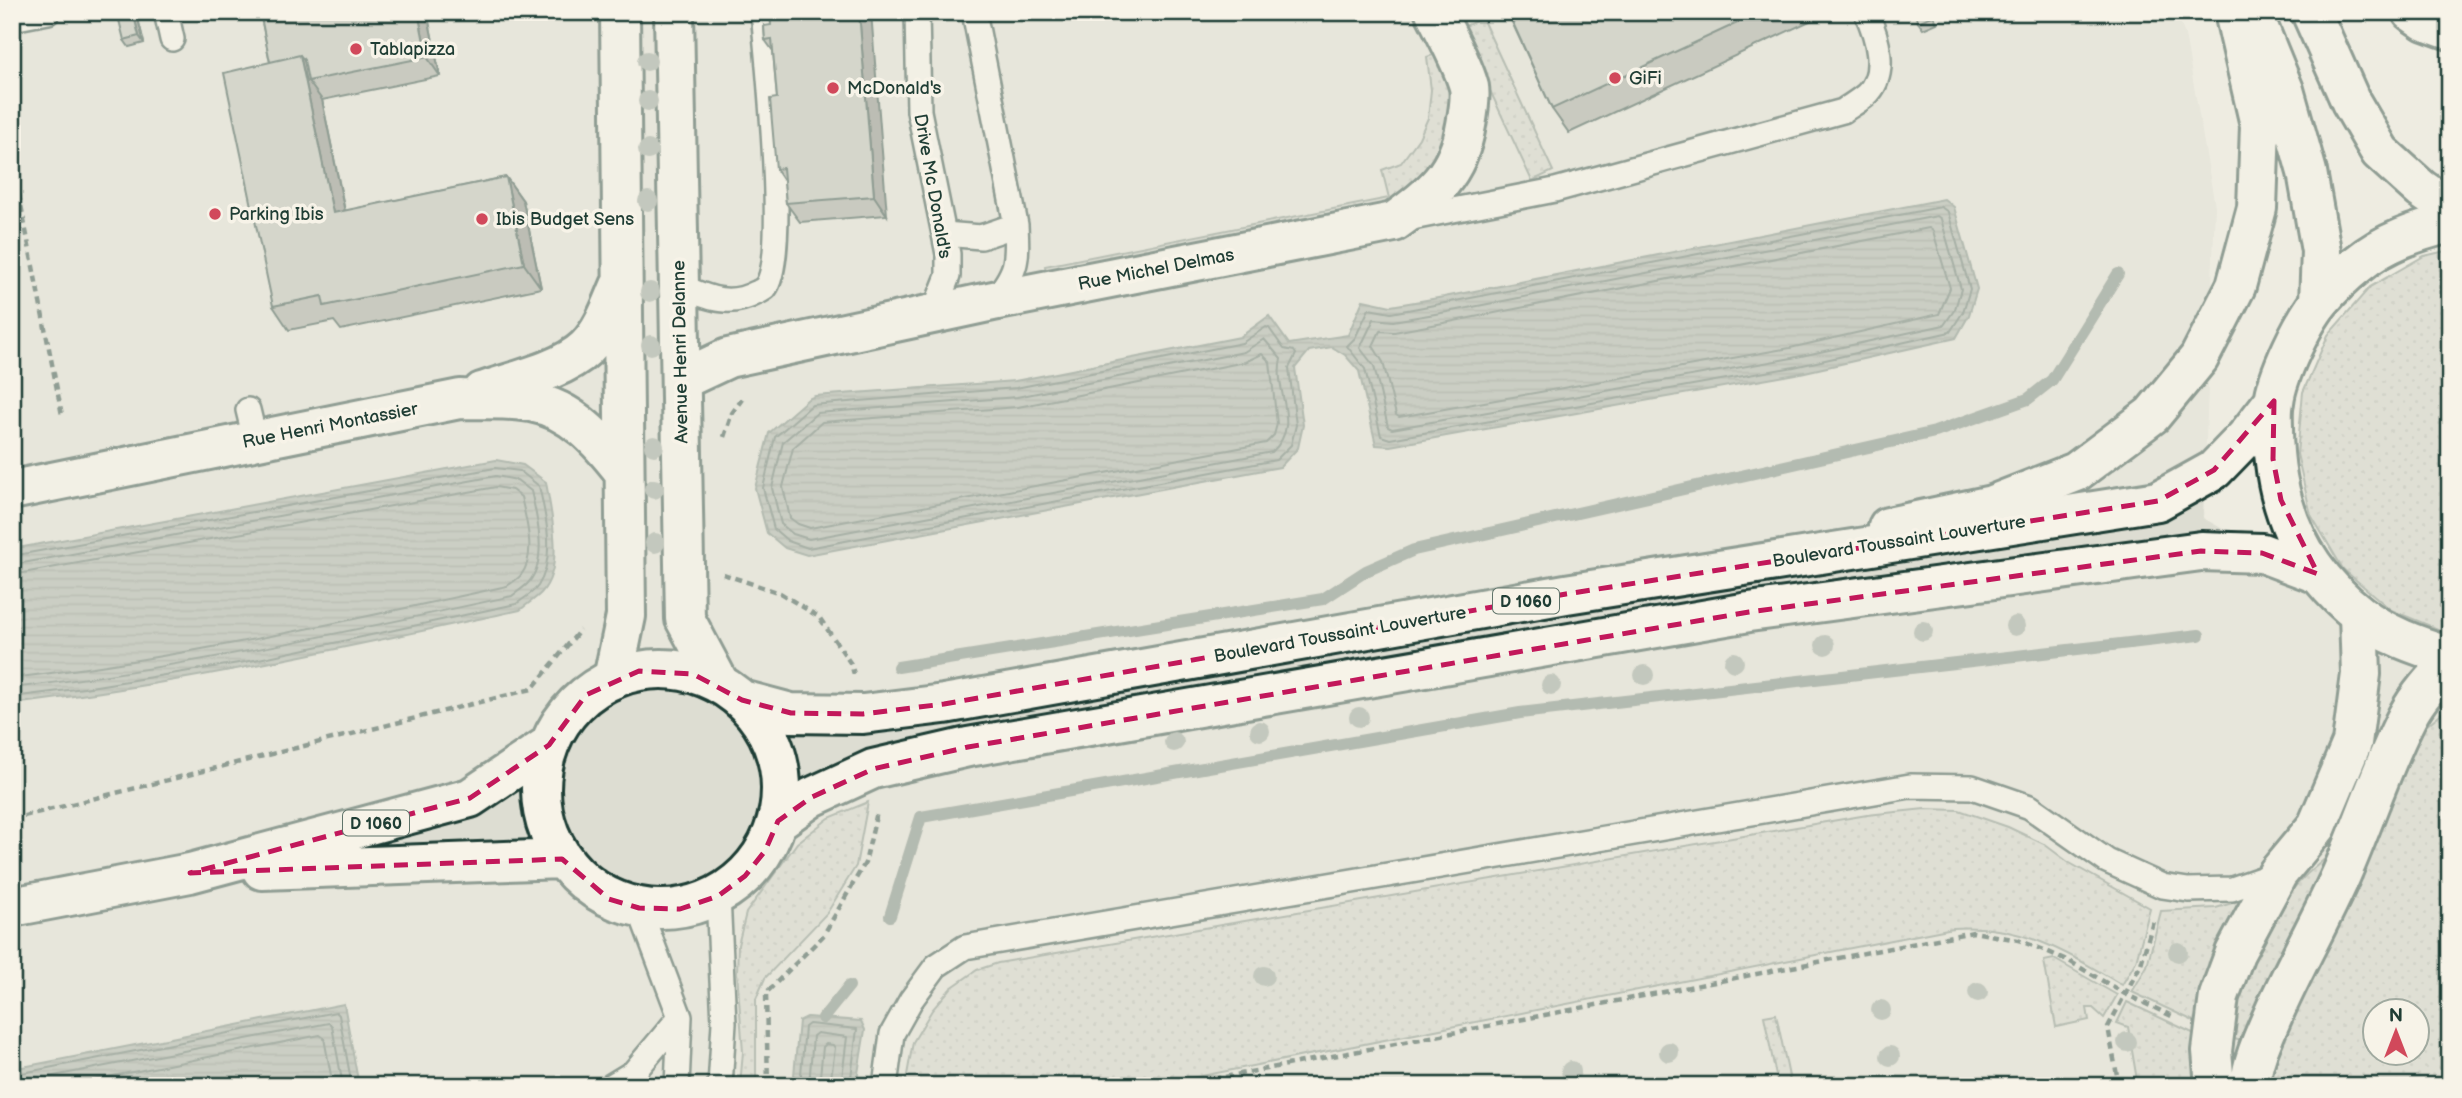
<svg xmlns="http://www.w3.org/2000/svg" width="2462" height="1098" viewBox="0 0 2462 1098" font-family="'Balsamiq Sans',sans-serif">
  <style>
    .built { fill: #ddddd2; fill-rule: evenodd }
    .grass { fill: url(#grass-dots); stroke: #76867c; stroke-width: 2; fill-rule: evenodd }
    .water { fill: url(#water-rules); stroke: #6c7e74; stroke-width: 2 }
    .lines { fill: none; stroke-linecap: round; stroke-linejoin: round }
    .shore { stroke: #52685f; stroke-width: 2 }
    .stream { stroke: #6c7e74; stroke-width: 12 }
    .lane-casing { stroke: #1f3d34; stroke-width: 28 }
    .street-casing { stroke: #1f3d34; stroke-width: 44 }
    .secondary-casing { stroke: #1f3d34; stroke-width: 44 }
    .primary-casing { stroke: #1f3d34; stroke-width: 44 }
    .path { stroke: #1f3d34; stroke-width: 4.5; stroke-dasharray: 7 5; stroke-linecap: butt }
    .lane { stroke: #f7f3e8; stroke-width: 23 }
    .street { stroke: #f7f3e8; stroke-width: 38 }
    .secondary { stroke: #f7f3e8; stroke-width: 38 }
    .primary { stroke: #f7f3e8; stroke-width: 38 }
    .tree { fill: #8f9c92 }
    .wall { fill: #9ca197; stroke: #1f3d34; stroke-width: 2 }
    .shaded-wall { fill: #7f837b; stroke: #1f3d34; stroke-width: 2 }
    .building { fill: #b5bbb0; stroke: #1f3d34; stroke-width: 2 }
    .marked { fill: none; stroke: #c2185b; stroke-width: 5; stroke-dasharray: 14 9; stroke-linejoin: round }
    .poi-dot { fill: #d1495b; stroke: #f7f3e8; stroke-width: 2.5 }
    .labels { text-anchor: middle; stroke-width: 7; stroke-linejoin: round; paint-order: stroke }
    .shield { fill: #f7f3e8; stroke: #60746a; stroke-width: 2 }
    .shield-label { font-size: 16px; font-weight: bold; fill: #1f3d34 }
    .poi-label { font-size: 18px; fill: #1f3d34; stroke: #f7f3e8; text-anchor: start }
    .street-label { font-size: 18px; fill: #1f3d34; stroke: #f7f3e8 }
  </style>
  <defs>
    <pattern id="grass-dots" width="8" height="8" patternUnits="userSpaceOnUse" patternTransform="scale(1.75)"><rect width="8" height="8" fill="#cccfc4"/><path d="M2 2h.1M6 6h.1" fill="none" stroke="#afb3a9" stroke-width="1.8" stroke-linecap="round"/></pattern>
    <pattern id="water-rules" width="6" height="5" patternUnits="userSpaceOnUse" patternTransform="scale(1.75)"><rect width="6" height="5" fill="#9fa99f"/><path d="M0 2.5h6" fill="none" stroke="#818b82"/></pattern>
  </defs>
  <rect width="100%" height="100%" fill="#eeece1"/>
  <filter id="ink" filterUnits="userSpaceOnUse"><feTurbulence type="fractalNoise" baseFrequency=".0143" numOctaves="2"/><feDisplacementMap in="SourceGraphic" scale="14" xChannelSelector="R" yChannelSelector="G"/><feConvolveMatrix kernelMatrix="1 2 1 2 8 2 1 2 1" color-interpolation-filters="sRGB"/></filter>
  <g filter="url(#ink)">
    <path class="built" d="M12,12H2176L2185,35L2215,206L2203,518L2450,655V1086H12ZM2374,1010H2416V1052H2374Z"/>
    <path class="grass" d="M1482,18L1553,171L1532,181L1461,28Z
      M1444,51L1457,87L1445,156L1392,206L1047,277L1045,266L1389,198L1382,170L1401,163L1419,138L1428,118L1431,90L1427,57Z
      M2450,250V634L2391,610L2343,569L2311,515L2297,454L2303,392L2328,335L2370,287L2424,256Z
      M2450,706V1086H2265L2273,1052L2420,731ZM2374,1010H2416V1052H2374Z
      M868,802L856,866L827,913L765,978L756,999V1086H740L743,1052L737,972L738,945L746,913L797,843L829,818Z
      M1925,809L1959,810L2008,827L2044,844L2068,862L2150,908L2136,961L2122,985C2066,952 2020,923 1953,928L1151,1086H905L913,1042L932,1010L951,988L977,970L998,963L1867,815Z
      M2333,852L2247,1043L2222,1035L2227,1008L2284,898L2307,874Z
      M2245,899L2202,1025L2132,992L2147,966L2161,911L2216,908Z
      M2054,959L2117,995L2104,1018L2093,1008H2087L2089,1020L2056,1027L2044,961Z
      M2127,1002L2201,1037V1086H2138L2128,1027L2117,1023Z
      M1776,1014L1791,1086H1778L1764,1016Z"/>
    <path class="water" d="M1944,199L1954,207L1977,289L1969,315L1956,338L1796,374L1390,446L1376,445L1359,371L1345,355L1332,347L1309,351L1295,368L1303,425L1298,448L1280,467L807,555L785,548L767,533L755,488L769,433L808,399L815,396L1015,381L1240,337L1269,316L1289,344L1348,335L1363,300L1391,306L1444,297Z
      M496,460L523,465L546,482C551,513 565,568 541,593C535,599 526,605 520,610C351,646 183,684 12,704V549Z
      M344,1004L359,1086H12V1069Z
      M807,1017L861,1021L865,1030L856,1086H793L799,1021Z"/>
    <g class="lines">
      <path class="shore" d="M1941,207L1948,212L1970,289L1963,312L1950,332L1794,367L1390,439L1381,436L1365,369L1347,346L1355,338L1369,309L1391,313L1445,303Z
        M1937,216L1941,219L1961,289L1955,309L1944,325L1792,358L1392,429L1388,427L1374,366L1360,348L1374,319L1393,321L1447,312Z
        M1929,228L1933,231L1950,288L1939,314L1790,348L1399,417L1396,415L1383,362L1373,346L1380,331L1394,332L1449,322Z
        M1266,327L1269,328L1284,349L1294,351L1296,354L1289,368L1296,425L1291,445L1276,460L808,548L788,541L774,529L763,488L775,437L812,405L1016,388L1242,343Z
        M1264,339L1281,359C1273,393 1303,423 1272,452L809,539L793,534L781,524L772,488L783,442L817,413L1017,397L1244,352Z
        M1262,354L1270,362L1277,424L1274,435L1266,443L810,528L798,524L790,518L783,487L793,448L822,422L1018,407L1245,362Z
        M12,556L495,468L520,471L539,486C546,516 556,558 538,586C533,593 523,599 516,604L245,662L84,688L12,697
        M12,565L496,476L517,480L531,491C537,517 548,559 529,582C525,587 517,592 512,596C346,632 181,668 12,688
        M12,575L496,487L512,490L521,497C526,519 537,555 521,575C518,579 511,583 507,586C343,622 179,658 12,678
        M12,1075L336,1012L339,1015L352,1086
        M12,1084L329,1023L332,1026L343,1086
        M62,1086L320,1035L324,1038L333,1086
        M800,1086L805,1027L809,1024L857,1029L850,1086
        M809,1086L813,1036L817,1033L847,1037L841,1086
        M819,1086L823,1047L826,1044L833,1045L835,1048L830,1086"/>
      <path class="stream" d="M898,667L1323,599L1366,571L1414,550L1935,432L2028,399L2052,380L2118,274
        M890,916L921,817L1520,713L2199,635
        M823,1018L849,986"/>
      <g class="lane-casing">
        <path id="lane" d="M166,12L172,39
          M917,12L919,111L948,254V276L933,314
          M974,12L1016,225C1018,263 1017,272 993,301
          M12,19L48,12
          M1407,219L1555,190L1843,111C1850,106 1859,101 1866,95C1889,74 1877,36 1866,12
          M944,234L981,237L1016,225
          M680,286C707,297 728,308 756,293C757,293 764,289 765,288C789,259 767,57 763,12
          M248,410L255,439
          M718,896L724,1023L720,1086
          M639,908L680,1017L677,1086
          M611,1086L634,1072L680,1017
          M885,1086L892,1034L911,1000L936,966L965,947L1910,786L1972,787L2030,807L2107,861L2162,886L2188,890L2232,889L2278,873"/>
      </g>
      <g class="street-casing">
        <path id="street" d="M674,12L685,619L719,683
          M681,380L728,358L993,301L1394,222C1432,195 1458,174 1466,125C1468,114 1471,98 1469,87C1464,67 1445,31 1435,12
          M482,392C513,381 562,371 586,348C603,331 611,307 620,286
          M12,490L460,399C483,400 508,398 531,402C572,409 600,441 624,472
          M613,679L626,616L620,12
          M2215,1086L2212,1051L2219,996L2235,953L2278,873L2317,826L2352,743L2361,674L2359,615
          M2250,1086C2252,1061 2263,1038 2273,1015C2294,967 2320,922 2341,875C2364,823 2381,768 2407,717C2418,696 2434,679 2450,662"/>
      </g>
      <g class="secondary-casing">
        <path id="secondary" d="M2311,12L2351,102L2380,152L2421,189L2450,209
          M2412,12L2425,21L2450,30
          M2253,14L2284,90L2307,172L2321,251L2319,302
          M1888,527L1992,505L2076,472L2152,415L2199,358L2236,286L2257,208L2260,125L2234,12"/>
      </g>
      <g class="primary-casing">
        <path id="primary" d="M2450,223C2418,231 2384,242 2358,264C2345,274 2331,288 2320,301C2303,322 2277,375 2274,402C2272,410 2273,420 2273,428C2273,502 2299,567 2359,614C2385,635 2418,646 2450,656
          M541 789a120 120 0 1 1 240 0a120 120 0 1 1-240 0Z
          M742,700L791,713L863,714L944,704L1566,594L2158,501L2214,470L2246,437L2274,401
          M778,821L812,797L873,769L968,747L1749,612L2201,551L2262,553L2318,574
          M262,870L562,859
          M12,907L190,873L470,798L549,745"/>
      </g>
      <path class="path" d="M12,159L62,415
        M724,437L732,413L743,398
        M723,574L780,593L819,617L851,664L854,674
        M12,819L532,689L580,630
        M768,1086L766,993L823,936L865,863L877,812
        M1178,1086L1973,932L2018,940L2044,950L2069,961L2125,994L2176,1018
        M2119,1086L2108,1027L2141,964L2154,918"/>
      <use href="#lane" class="lane"/>
      <use href="#street" class="street"/>
      <use href="#secondary" class="secondary"/>
      <use href="#primary" class="primary"/>
    </g>
    <g class="tree">
      <circle cx="647" cy="61" r="10"/>
      <circle cx="648" cy="101" r="10"/>
      <circle cx="648" cy="150" r="10"/>
      <circle cx="648" cy="201" r="10"/>
      <circle cx="650" cy="292" r="10"/>
      <circle cx="651" cy="345" r="10"/>
      <circle cx="654" cy="446" r="10"/>
      <circle cx="654" cy="489" r="10"/>
      <circle cx="655" cy="543" r="10"/>
      <circle cx="2015" cy="626" r="10"/>
      <circle cx="1923" cy="631" r="10"/>
      <circle cx="1825" cy="645" r="10"/>
      <circle cx="1734" cy="662" r="10"/>
      <circle cx="1644" cy="675" r="10"/>
      <circle cx="1551" cy="685" r="10"/>
      <circle cx="1359" cy="717" r="10"/>
      <circle cx="1260" cy="731" r="10"/>
      <circle cx="1174" cy="742" r="10"/>
      <circle cx="2178" cy="952" r="10"/>
      <circle cx="1264" cy="976" r="10"/>
      <circle cx="1978" cy="992" r="10"/>
      <circle cx="1881" cy="1010" r="10"/>
      <circle cx="2127" cy="1042" r="10"/>
      <circle cx="1669" cy="1052" r="10"/>
      <circle cx="1890" cy="1056" r="10"/>
      <circle cx="1571" cy="1071" r="10"/>
    </g>
    <path class="wall" d="M260,12H427L440,76L322,100L345,211L506,177L523,201L541,288L341,330L334,321L289,330L273,306L270,62Z
      M1506,12H1827V13L1569,133L1552,109L1511,20Z
      M1932,12L1937,23L1923,29L1918,22Z
      M138,19L144,43L129,47L124,40Z
      M764,26L887,215L800,222L786,203L784,181L776,169L777,98L773,51L765,40Z"/>
    <path class="shaded-wall" d="M133,12L138,19L144,43L139,36Z
      M418,12H427L440,76L427,57Z
      M859,12H871L887,215L874,196Z
      M300,55L317,79L308,81L322,100L350,237L333,213Z
      M506,177L523,201L541,288L524,264Z"/>
    <path class="building" d="M133,12L139,36L124,40L118,16Z
      M260,12H418L427,57L308,81L304,60L300,55L270,62Z
      M770,12H859L874,196L786,203L783,168L776,169L770,99L777,98L772,39L765,40L764,26L771,25Z
      M1508,12H1761L1552,109Z
      M1914,12H1930L1932,16L1918,22Z
      M300,55L333,213L506,177L524,264L324,306L322,296L273,306L224,73Z"/>
  </g>
  <path d="M0 0H2462V1098H0ZM2274,401L2273,459L2281,500L2318,574L2262,553L2201,551L1749,612L968,747L873,769L812,797L778,821L765,851L745,876L718,896L680,909L639,908L609,899L562,859L190,873L470,798L549,745L586,695L639,671L693,674L742,700L791,713L863,714L944,704L1566,594L2158,501L2214,470Z" fill="#eeece1" fill-opacity=".55" fill-rule="evenodd"/>
  <path class="marked" d="M2274,401L2273,459L2281,500L2318,574L2262,553L2201,551L1749,612L968,747L873,769L812,797L778,821L765,851L745,876L718,896L680,909L639,908L609,899L562,859L190,873L470,798L549,745L586,695L639,671L693,674L742,700L791,713L863,714L944,704L1566,594L2158,501L2214,470Z"/>
  <g class="poi-dot">
    <circle cx="356" cy="49" r="7"/>
    <circle cx="1615" cy="78" r="7"/>
    <circle cx="833" cy="88" r="7"/>
    <circle cx="215" cy="214" r="7"/>
    <circle cx="482" cy="219" r="7"/>
  </g>
  <g class="labels">
    <g class="shield">
      <rect x="1493" y="588.5" width="66" height="25" rx="5"/>
      <rect x="343" y="810.5" width="66" height="25" rx="5"/>
    </g>
    <g class="shield-label">
      <text x="1526" y="607">D 1060</text>
      <text x="376" y="829">D 1060</text>
    </g>
    <g class="poi-label">
      <text x="370" y="55">Tablapizza</text>
      <text x="1629" y="84">GiFi</text>
      <text x="847" y="94">McDonald's</text>
      <text x="229" y="220">Parking Ibis</text>
      <text x="496" y="225">Ibis Budget Sens</text>
    </g>
    <g class="street-label">
      <text transform="translate(933 186) rotate(80)" y="6">Drive Mc Donald's</text>
      <text transform="translate(1156 269) rotate(-11)" y="6">Rue Michel Delmas</text>
      <text transform="translate(680 352) rotate(-91)" y="6">Avenue Henri Delanne</text>
      <text transform="translate(330 425) rotate(-11)" y="6">Rue Henri Montassier</text>
      <text transform="translate(1899 541) rotate(-9)" y="6">Boulevard Toussaint Louverture</text>
      <text transform="translate(1340 634) rotate(-10)" y="6">Boulevard Toussaint Louverture</text>
    </g>
  </g>
  <rect width="2462" height="1098" fill="none" stroke="#f7f3e8" stroke-width="42"/>
  <rect x="21" y="21" width="2420" height="1056" fill="none" stroke="#1f3d34" stroke-width="2.5" filter="url(#ink)"/>
  <g transform="translate(2396 1032)"><circle r="33" fill="#f7f3e8" stroke="#a1aaa0" stroke-width="2"/>
  <path d="M0-5L12 26L0 18L-12 26Z" fill="#d1495b"/>
  <text y="-10" font-size="19" font-weight="bold" text-anchor="middle" fill="#1f3d34">N</text>
  </g>
</svg>
